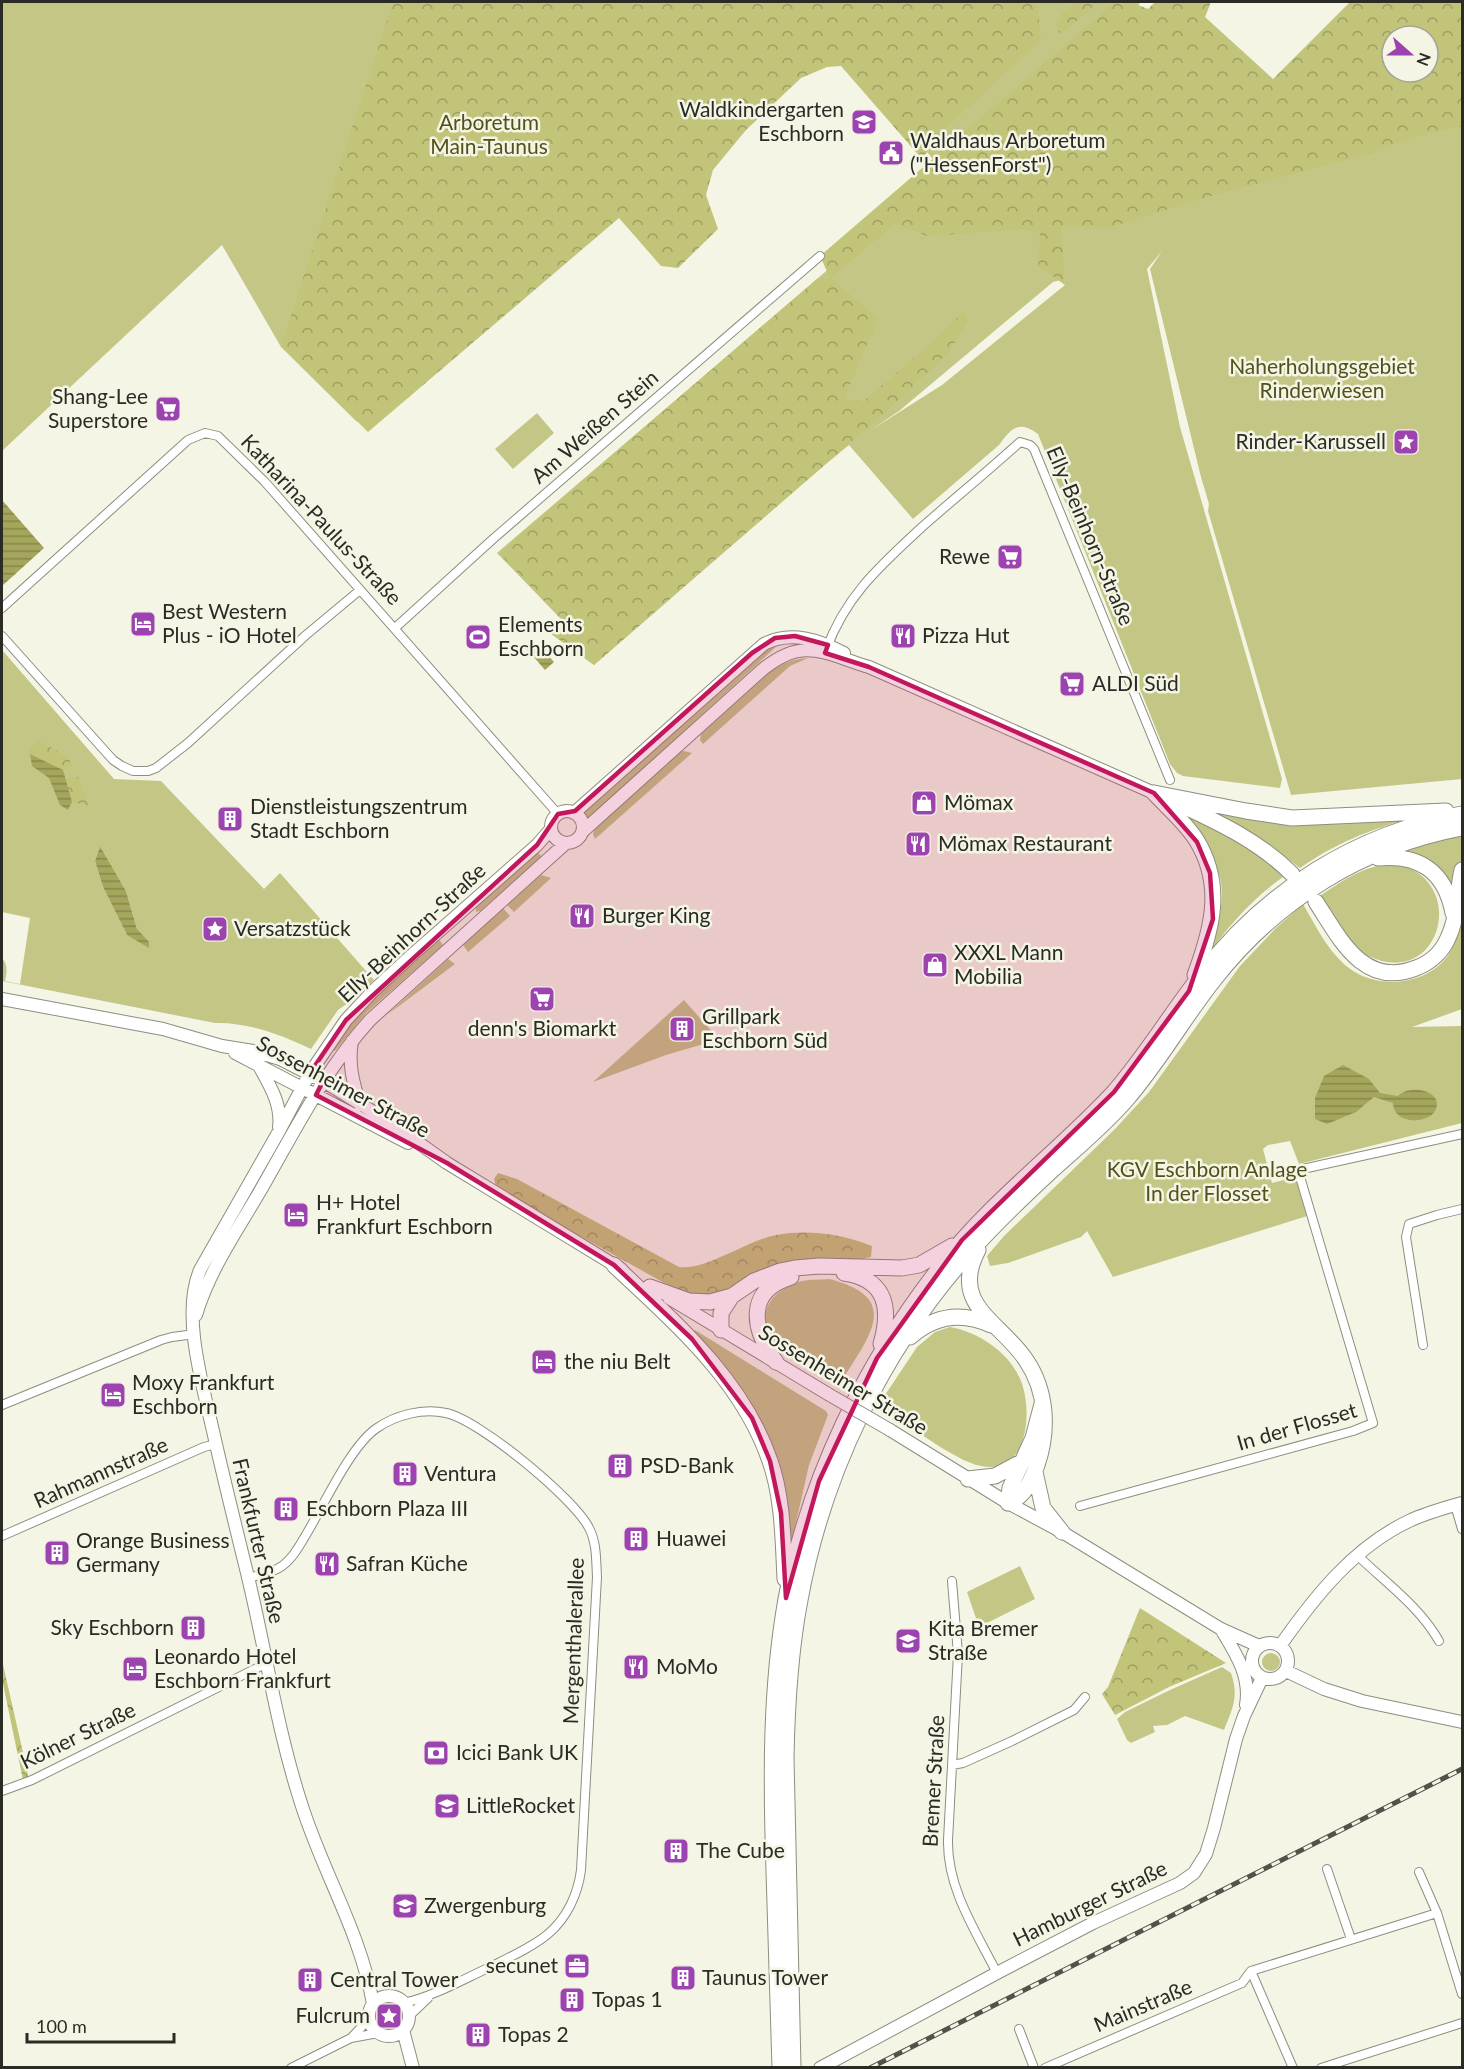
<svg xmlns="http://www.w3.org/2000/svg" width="1464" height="2069" viewBox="0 0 1464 2069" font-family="Lato,sans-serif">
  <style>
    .green { fill: #c4c686; fill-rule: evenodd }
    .forest { fill: url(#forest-crowns); fill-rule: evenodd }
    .water { fill: url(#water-rules) }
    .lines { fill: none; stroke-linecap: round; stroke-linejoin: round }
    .street-casing { stroke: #8d8e80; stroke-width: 10 }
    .secondary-casing { stroke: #8d8e80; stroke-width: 14 }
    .highway-casing { stroke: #8d8e80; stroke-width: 17 }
    .street { stroke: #fff; stroke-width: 8 }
    .secondary { stroke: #fff; stroke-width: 12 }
    .highway { stroke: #fff; stroke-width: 15 }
    .rail-casing { stroke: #51524a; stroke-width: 5 }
    .rail { stroke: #f4f5e5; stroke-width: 3; stroke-dasharray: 9; stroke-linecap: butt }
    .secondary-bridge-casing { stroke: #8d8e80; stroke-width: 14; stroke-linecap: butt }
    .secondary-bridge { stroke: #fff; stroke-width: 12 }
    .marked { fill: #c2185b; fill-opacity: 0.2; stroke: #c2185b; stroke-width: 4.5; stroke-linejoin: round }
    .labels { text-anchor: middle; stroke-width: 5; stroke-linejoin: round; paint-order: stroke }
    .poi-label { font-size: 21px; fill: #2a2b25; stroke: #f4f5e5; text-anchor: start }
    .park-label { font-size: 21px; fill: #51511a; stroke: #f4f5e5 }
    .street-label { font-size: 21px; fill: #2a2b25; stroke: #f4f5e5 }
  </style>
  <defs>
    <pattern id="forest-crowns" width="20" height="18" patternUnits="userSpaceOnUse" patternTransform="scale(1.5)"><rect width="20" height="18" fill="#c2c479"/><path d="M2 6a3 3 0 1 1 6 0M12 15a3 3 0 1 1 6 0" fill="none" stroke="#9e9f63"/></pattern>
    <pattern id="water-rules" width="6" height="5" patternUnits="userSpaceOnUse" patternTransform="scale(1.5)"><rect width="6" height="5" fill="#a4a65c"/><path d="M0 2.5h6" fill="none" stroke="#86874c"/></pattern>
  </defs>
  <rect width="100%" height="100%" fill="#f4f5e5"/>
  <path class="green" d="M2,2H1141L1100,44L1114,220L1384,2H1462V779L1291,795L1208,511L1209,504L1201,477L1150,269L1162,251L1147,269L1180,427L1282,779L1280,788L1183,776L1177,773L1170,764L1038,434C1019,420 1011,428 999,445L913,519L849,445L806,480L594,665L550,633L562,620L497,553L943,171L822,28L357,422L281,347L222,245L2,451ZM1392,36H1428V72H1392ZM1064,279L1065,285L942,385L871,430L899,411L1053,282Z
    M537,413L554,433L513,469L495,449Z
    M778,645L588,819L581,811L766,647Z
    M2,650L114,779L161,781L264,889L280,873L374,980L348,1003L338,1010L311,1049C281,1035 248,1022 215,1023L2,981V958C8,964 7,973 5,981L20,984L30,918L2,912ZM100,846L126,891L137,929L127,935L103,887L95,861Z
    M808,658L790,666L703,744L700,740L701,734L767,674C780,664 792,659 808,658Z
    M684,751L692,753L595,839L593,834L596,825L679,752Z
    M1176,810C1213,828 1254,846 1283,877C1253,898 1226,928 1206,958C1217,930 1231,892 1214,863C1203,845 1189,828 1176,810Z
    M1210,810L1411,818C1367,831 1338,842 1300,868L1256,835Z
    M1462,833V858L1452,897C1441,866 1432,854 1398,853Z
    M536,850L543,858L480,911L476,912V903Z
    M1392,864C1400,866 1408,867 1415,871C1460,898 1438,975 1382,961C1375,959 1367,956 1361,951C1344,936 1333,914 1321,895C1344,880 1365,865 1392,864Z
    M541,875L551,878L514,912L507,905Z
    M1303,904C1316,926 1328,952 1349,968C1377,990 1428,986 1449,954C1458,939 1460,922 1462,905V1009L1412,1027L1462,1026V1123L1299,1164L1290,1141L1268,1145L1263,1149L1272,1183L1295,1177L1307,1216L1113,1277L1087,1231L1081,1237L1008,1263L990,1266L987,1256L1004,1236L1115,1129L1149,1092L1240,966L1276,928Z
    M503,908L510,916L468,952L463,945Z
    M438,938L443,945L366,1013L335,1051L331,1048C363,1007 401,973 438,938Z
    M448,959L455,964L387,1015Z
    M684,1000L715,1035L707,1043L666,1055L593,1082Z
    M830,1279C905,1299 867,1338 840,1384C822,1374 782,1353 771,1336C755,1309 776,1288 802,1281C811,1279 821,1280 830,1279Z
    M950,1327C979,1332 1010,1353 1021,1381C1033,1412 1028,1476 981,1466C954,1461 903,1421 879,1404L917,1347L935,1332Z
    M695,1330L826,1411L828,1415L809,1465L790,1549L757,1414L729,1372L694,1335Z
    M1020,1566L1035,1599L979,1627L967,1592Z
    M1262 1662a9 9 0 1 1 18 0a9 9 0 1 1-18 0Z
    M1222,1667L1231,1673C1239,1696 1233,1708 1224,1730L1185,1716L1167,1725L1153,1726L1155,1732L1131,1743L1127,1740L1117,1719L1125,1712L1170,1690Z
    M375 2016a14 14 0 1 1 28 0a14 14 0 1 1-28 0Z"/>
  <path class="forest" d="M393,2H617L644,5L678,2H741L744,6L751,2H1035L1037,3L1041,40L941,133L922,159L841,66L827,67L801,78L746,130L713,170L706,195L718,229L678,268L661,266L619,218L368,432L281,346Z
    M1077,2H1098L1069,28L1059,33L1056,25L1063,12Z
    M1115,2H1131L1148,9L1155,2H1211L1205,17L1273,79L1350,2H1462V126L1426,134L1364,155L1204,198L1109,228L1061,227L1065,285L1038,266L1040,234L1025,229L927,236L895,224L831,278L878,318L844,399L864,401L939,336L963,312L968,321L949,352L886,412L594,665L550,633L562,620L500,554L517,537L817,279L830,278L820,256ZM1392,36H1428V72H1392Z
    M38,740L69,758L72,767L63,770L30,754L29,749Z
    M78,777L89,806L72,802L65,779Z
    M498,1173L517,1179L679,1267C698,1269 715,1259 732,1252C746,1246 761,1238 776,1235C809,1229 842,1234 872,1246L871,1257L734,1286L711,1296L684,1294L537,1212L496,1187L494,1179Z
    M1140,1608L1226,1663L1169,1687L1115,1715L1102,1694L1108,1687Z
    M2,1660L29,1779L23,1780L2,1679Z"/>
  <path class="water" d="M2,500L44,548L2,586Z
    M538,644L554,662L545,670L525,647L527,646L531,650Z
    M30,754L63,770L72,802L68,810L60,805L49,778L32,766Z
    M100,846L126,891L137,929L149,942V948L127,935L103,887L95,861Z
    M1343,1065L1369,1079L1380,1093L1398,1096C1409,1084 1443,1090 1436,1109C1431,1124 1394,1126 1393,1103L1374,1097L1356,1112L1327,1124L1315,1119V1098L1324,1076Z"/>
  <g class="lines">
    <g class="street-casing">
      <path id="street" d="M2,608L188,440L205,433L218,436L265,482L558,814
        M395,628L493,539L820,256
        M2,636L113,760L122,766L133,771H148L156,768L188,743L306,635L360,590
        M826,650C846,595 881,565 922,527C955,498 988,471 1020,442L1030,445L1034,449L1170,780
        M1423,1345L1406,1237L1409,1224L1437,1215L1462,1209
        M2,1405L161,1340L172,1337L195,1334
        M1455,1505L1462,1529
        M1080,1506L1353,1431L1373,1423L1298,1170L1462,1134
        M2,1536L204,1447L216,1444
        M1357,1555C1385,1582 1420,1607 1439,1641
        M248,1578C259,1575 273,1573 282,1566C293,1558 300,1545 307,1533C324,1505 351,1445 377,1428C396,1415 422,1408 446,1413C478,1419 575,1499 589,1528C597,1543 596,1561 597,1577L581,1870C578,1894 567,1918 548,1934C531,1948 508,1958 488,1968C460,1981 434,1996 404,2003
        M952,1581L958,1654L948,1840C947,1888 975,1930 997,1973
        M952,1765L963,1763L1012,1741L1074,1710L1085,1697
        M2,1791L32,1780L267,1663
        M1327,1869L1351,1939
        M1419,1872L1437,1913L1462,1994
        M1251,1971L1437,1913
        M1251,1971L1293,2068
        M408,2017L428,1998
        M1019,2029L1034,2068
        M353,2036L369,2019
        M291,2068L351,2038L378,2033
        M1045,2068L1242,1983L1251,1971
        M1321,2068L1462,2023"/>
    </g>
    <g class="secondary-casing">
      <path id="secondary" d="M551 827a16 16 0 1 1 32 0a16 16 0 1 1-32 0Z
        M574,813L764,644C791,630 819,640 844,653
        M582,832L762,670C803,636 823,653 869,667L1154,793
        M2,999L163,1029L222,1046L253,1051L280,1059L323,1081L385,1119L447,1163L621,1269
        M352,1041C348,1064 353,1082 360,1105
        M235,1053L408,1143
        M258,1064C269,1084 282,1104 279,1127
        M669,1298L828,1394
        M196,1315C209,1271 236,1232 259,1193C293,1134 324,1071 370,1020L566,843
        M890,1430L1008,1503L1062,1532L1221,1629L1259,1646
        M1221,1629C1236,1654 1251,1676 1246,1705
        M1252 1661a18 18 0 1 1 36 0a18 18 0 1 1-36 0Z
        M1280,1646C1315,1596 1354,1547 1409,1521C1426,1513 1445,1508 1462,1503
        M1286,1671L1324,1689L1362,1701L1462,1722
        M369 2016a20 20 0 1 1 40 0a20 20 0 1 1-40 0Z
        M373,2004C361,1933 322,1871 301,1803C277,1729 266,1652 248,1577C236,1528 224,1480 213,1431C203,1386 181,1314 200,1270L278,1133L310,1073L346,1020L373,991L412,955L537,845L551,829
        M403,2030L413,2068
        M820,2068L997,1973L1093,1923L1180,1883L1194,1873L1206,1854L1214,1828L1236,1739L1244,1716L1262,1678"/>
    </g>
    <g class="highway-casing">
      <path id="highway" d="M1154,793L1246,811L1292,818L1446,811
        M1154,793C1168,808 1186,823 1197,841C1224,886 1212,929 1195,975
        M1179,804C1220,823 1260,842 1292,874
        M1378,858C1419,854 1445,871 1453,913
        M1316,902C1339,937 1363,989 1416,968C1430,963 1442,952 1448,938C1458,917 1457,892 1462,870
        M978,1250C949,1305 1000,1321 1026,1360C1047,1391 1049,1430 1037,1465C1031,1481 1025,1497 1008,1503L1010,1488L1033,1438L1042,1404
        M614,1265C675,1323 742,1379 770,1461C783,1498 783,1540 785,1579
        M844,1273C887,1279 891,1309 881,1344
        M650,1287L689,1301L710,1302L732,1296L754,1281L780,1271L795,1268L819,1266L902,1268L919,1265L952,1246
        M721,1330V1313L732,1296
        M910,1337C934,1316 961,1311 991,1325
        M776,1362C753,1331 744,1291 791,1277
        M1035,1472L1043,1508L1062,1532
        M968,1479L995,1476L1021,1462
        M780,2068C778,2002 776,1937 774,1871C771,1780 770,1689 786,1599C809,1477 865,1363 941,1266C991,1201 1058,1152 1114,1092C1146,1055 1171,1013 1201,975C1266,890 1357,833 1462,814
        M793,2068L786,1758C787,1705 790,1652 800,1600C823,1473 883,1349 969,1253C994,1225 1020,1200 1047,1175C1074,1150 1103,1127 1127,1099C1159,1062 1183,1019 1213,981C1276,900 1362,847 1462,828"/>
    </g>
    <use href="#street" class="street"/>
    <use href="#secondary" class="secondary"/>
    <use href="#highway" class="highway"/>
    <g class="rail-casing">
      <path id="rail" d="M870,2068L1462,1769"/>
    </g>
    <use href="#rail" class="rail"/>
    <g class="secondary-bridge-casing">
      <path id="secondary-bridge" d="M828,1394L890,1430"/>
    </g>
    <use href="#secondary-bridge" class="secondary-bridge"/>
  </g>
  <path class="marked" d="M795,636L828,645L825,653L869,667L1154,793L1197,842L1210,873L1213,919L1189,991L1114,1092L962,1240L877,1358L819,1481L786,1598L781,1513L770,1461L752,1418L692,1339L614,1265L447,1163L316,1095L323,1081L310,1073L346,1020L537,845L558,814L575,811L752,653L775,638Z"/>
  <defs>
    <g id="school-square" transform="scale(1.35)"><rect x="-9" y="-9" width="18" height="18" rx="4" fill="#9c43b0" stroke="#f4f5e5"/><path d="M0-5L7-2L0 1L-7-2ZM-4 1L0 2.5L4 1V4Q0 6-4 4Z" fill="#fff"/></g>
    <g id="civic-square" transform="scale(1.35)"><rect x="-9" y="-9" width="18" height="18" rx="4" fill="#9c43b0" stroke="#f4f5e5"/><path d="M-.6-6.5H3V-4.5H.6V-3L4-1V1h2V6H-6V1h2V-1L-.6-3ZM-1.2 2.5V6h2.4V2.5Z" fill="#fff"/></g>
    <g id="supermarket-square" transform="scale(1.35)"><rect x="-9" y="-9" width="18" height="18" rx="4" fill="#9c43b0" stroke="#f4f5e5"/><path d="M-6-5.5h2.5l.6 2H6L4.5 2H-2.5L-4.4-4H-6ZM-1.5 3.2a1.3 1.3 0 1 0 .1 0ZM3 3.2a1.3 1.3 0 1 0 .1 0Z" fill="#fff"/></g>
    <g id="sight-square" transform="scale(1.35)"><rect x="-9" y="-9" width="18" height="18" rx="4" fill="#9c43b0" stroke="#f4f5e5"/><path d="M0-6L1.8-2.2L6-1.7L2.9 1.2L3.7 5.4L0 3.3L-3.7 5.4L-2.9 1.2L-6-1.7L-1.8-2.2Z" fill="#fff"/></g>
    <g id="hotel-square" transform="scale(1.35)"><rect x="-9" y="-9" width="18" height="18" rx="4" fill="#9c43b0" stroke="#f4f5e5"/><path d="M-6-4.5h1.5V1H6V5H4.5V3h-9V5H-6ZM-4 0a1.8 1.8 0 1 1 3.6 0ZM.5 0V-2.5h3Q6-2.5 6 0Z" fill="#fff"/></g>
    <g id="restaurant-square" transform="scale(1.35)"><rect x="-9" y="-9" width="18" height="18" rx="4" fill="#9c43b0" stroke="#f4f5e5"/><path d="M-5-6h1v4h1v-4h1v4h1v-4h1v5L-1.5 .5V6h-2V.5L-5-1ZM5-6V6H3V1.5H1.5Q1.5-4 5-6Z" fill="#fff"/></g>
    <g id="stadium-square" transform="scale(1.35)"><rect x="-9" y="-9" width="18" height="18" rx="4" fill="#9c43b0" stroke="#f4f5e5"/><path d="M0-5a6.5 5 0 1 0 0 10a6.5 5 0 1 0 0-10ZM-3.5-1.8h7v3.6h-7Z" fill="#fff"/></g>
    <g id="shop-square" transform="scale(1.35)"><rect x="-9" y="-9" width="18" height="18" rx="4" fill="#9c43b0" stroke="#f4f5e5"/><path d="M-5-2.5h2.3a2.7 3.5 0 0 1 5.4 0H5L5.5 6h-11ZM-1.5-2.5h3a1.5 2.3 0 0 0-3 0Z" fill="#fff"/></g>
    <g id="building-square" transform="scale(1.35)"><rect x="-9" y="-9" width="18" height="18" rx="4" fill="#9c43b0" stroke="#f4f5e5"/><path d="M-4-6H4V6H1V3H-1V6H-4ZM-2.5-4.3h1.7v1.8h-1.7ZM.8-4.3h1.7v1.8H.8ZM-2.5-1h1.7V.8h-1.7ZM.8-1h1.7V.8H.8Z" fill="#fff"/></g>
    <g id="bank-square" transform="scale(1.35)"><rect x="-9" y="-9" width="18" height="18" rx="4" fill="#9c43b0" stroke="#f4f5e5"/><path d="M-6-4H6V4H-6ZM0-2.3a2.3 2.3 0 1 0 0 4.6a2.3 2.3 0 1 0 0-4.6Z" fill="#fff"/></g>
    <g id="office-square" transform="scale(1.35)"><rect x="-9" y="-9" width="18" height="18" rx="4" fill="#9c43b0" stroke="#f4f5e5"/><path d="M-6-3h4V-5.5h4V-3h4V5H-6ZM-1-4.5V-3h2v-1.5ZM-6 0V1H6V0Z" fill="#fff"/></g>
  </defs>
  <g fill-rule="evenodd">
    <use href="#school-square" x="864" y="122"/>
    <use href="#civic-square" x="891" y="153"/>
    <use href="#supermarket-square" x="168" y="409"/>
    <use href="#sight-square" x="1406" y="442"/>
    <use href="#supermarket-square" x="1010" y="557"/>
    <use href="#hotel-square" x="143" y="624"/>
    <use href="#restaurant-square" x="903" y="636"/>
    <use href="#stadium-square" x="478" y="637"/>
    <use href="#supermarket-square" x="1072" y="684"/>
    <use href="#shop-square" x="924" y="803"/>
    <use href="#building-square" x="230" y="819"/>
    <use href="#restaurant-square" x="918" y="844"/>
    <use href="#restaurant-square" x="582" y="916"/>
    <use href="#sight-square" x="215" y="929"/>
    <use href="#shop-square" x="935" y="965"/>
    <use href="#supermarket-square" x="542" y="999"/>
    <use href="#building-square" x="682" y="1029"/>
    <use href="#hotel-square" x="296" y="1215"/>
    <use href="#hotel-square" x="544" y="1362"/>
    <use href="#hotel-square" x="113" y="1395"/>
    <use href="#building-square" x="620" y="1466"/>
    <use href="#building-square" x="405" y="1474"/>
    <use href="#building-square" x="286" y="1509"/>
    <use href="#building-square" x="636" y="1539"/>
    <use href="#building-square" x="57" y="1553"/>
    <use href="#restaurant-square" x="327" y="1564"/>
    <use href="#building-square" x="193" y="1628"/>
    <use href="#school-square" x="908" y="1641"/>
    <use href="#restaurant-square" x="636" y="1667"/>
    <use href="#hotel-square" x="135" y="1669"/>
    <use href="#bank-square" x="436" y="1753"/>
    <use href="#school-square" x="447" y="1806"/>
    <use href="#building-square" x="676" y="1851"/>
    <use href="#school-square" x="405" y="1906"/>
    <use href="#office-square" x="577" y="1966"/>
    <use href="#building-square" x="683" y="1978"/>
    <use href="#building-square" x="310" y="1980"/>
    <use href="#building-square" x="572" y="2000"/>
    <use href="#sight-square" x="389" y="2016"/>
    <use href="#building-square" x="478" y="2035"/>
  </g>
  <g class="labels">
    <g class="poi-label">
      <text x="844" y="117" text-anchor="end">Waldkindergarten<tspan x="844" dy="24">Eschborn</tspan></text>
      <text x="910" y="148">Waldhaus Arboretum<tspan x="910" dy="24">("HessenForst")</tspan></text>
      <text x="148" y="404" text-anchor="end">Shang-Lee<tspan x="148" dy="24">Superstore</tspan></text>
      <text x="1386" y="449" text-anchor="end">Rinder-Karussell</text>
      <text x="990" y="564" text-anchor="end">Rewe</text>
      <text x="162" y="619">Best Western<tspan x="162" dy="24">Plus - iO Hotel</tspan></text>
      <text x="498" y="632">Elements<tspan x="498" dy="24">Eschborn</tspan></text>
      <text x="922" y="643">Pizza Hut</text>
      <text x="1092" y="691">ALDI Süd</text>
      <text x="944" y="810">Mömax</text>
      <text x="250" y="814">Dienstleistungszentrum<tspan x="250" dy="24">Stadt Eschborn</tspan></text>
      <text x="938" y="851">Mömax Restaurant</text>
      <text x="602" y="923">Burger King</text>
      <text x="234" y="936">Versatzstück</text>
      <text x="954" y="960">XXXL Mann<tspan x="954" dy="24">Mobilia</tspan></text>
      <text x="702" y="1024">Grillpark<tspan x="702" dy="24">Eschborn Süd</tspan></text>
      <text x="542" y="1036" text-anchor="middle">denn's Biomarkt</text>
      <text x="316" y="1210">H+ Hotel<tspan x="316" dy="24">Frankfurt Eschborn</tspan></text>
      <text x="564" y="1369">the niu Belt</text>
      <text x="132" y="1390">Moxy Frankfurt<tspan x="132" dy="24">Eschborn</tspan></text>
      <text x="640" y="1473">PSD-Bank</text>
      <text x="424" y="1481">Ventura</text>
      <text x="306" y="1516">Eschborn Plaza III</text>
      <text x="656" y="1546">Huawei</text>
      <text x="76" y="1548">Orange Business<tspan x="76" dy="24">Germany</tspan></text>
      <text x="346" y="1571">Safran Küche</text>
      <text x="174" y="1635" text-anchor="end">Sky Eschborn</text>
      <text x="928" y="1636">Kita Bremer<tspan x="928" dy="24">Straße</tspan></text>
      <text x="154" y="1664">Leonardo Hotel<tspan x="154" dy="24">Eschborn Frankfurt</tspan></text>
      <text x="656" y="1674">MoMo</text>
      <text x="456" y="1760">Icici Bank UK</text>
      <text x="466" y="1813">LittleRocket</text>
      <text x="696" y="1858">The Cube</text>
      <text x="424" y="1913">Zwergenburg</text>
      <text x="558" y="1973" text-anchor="end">secunet</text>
      <text x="702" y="1985">Taunus Tower</text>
      <text x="330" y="1987">Central Tower</text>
      <text x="592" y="2007">Topas 1</text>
      <text x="370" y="2023" text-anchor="end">Fulcrum</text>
      <text x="498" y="2042">Topas 2</text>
    </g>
    <g class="park-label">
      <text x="489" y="130">Arboretum<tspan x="489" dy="24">Main-Taunus</tspan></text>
      <text x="1322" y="374">Naherholungsgebiet<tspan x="1322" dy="24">Rinderwiesen</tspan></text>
      <text x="1207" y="1177">KGV Eschborn Anlage<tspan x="1207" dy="24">In der Flosset</tspan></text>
    </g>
    <g class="street-label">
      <text transform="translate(595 427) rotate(-41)" y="7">Am Weißen Stein</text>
      <text transform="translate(321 520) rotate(47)" y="7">Katharina-Paulus-Straße</text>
      <text transform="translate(1090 536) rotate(67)" y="7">Elly-Beinhorn-Straße</text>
      <text transform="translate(412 933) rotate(-43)" y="7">Elly-Beinhorn-Straße</text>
      <text transform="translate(343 1087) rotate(28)" y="7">Sossenheimer Straße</text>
      <text transform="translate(843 1380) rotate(31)" y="7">Sossenheimer Straße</text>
      <text transform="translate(1297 1427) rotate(-16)" y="7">In der Flosset</text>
      <text transform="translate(101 1473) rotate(-24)" y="7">Rahmannstraße</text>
      <text transform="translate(258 1541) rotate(77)" y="7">Frankfurter Straße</text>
      <text transform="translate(574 1641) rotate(-88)" y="7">Mergenthalerallee</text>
      <text transform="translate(78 1736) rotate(-26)" y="7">Kölner Straße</text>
      <text transform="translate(934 1781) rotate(-87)" y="7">Bremer Straße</text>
      <text transform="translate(1090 1904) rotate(-26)" y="7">Hamburger Straße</text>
      <text transform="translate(1143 2006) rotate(-23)" y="7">Mainstraße</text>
    </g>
  </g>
  <rect width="1464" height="2069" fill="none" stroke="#2a2b25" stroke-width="6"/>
  <g transform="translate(1410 54) rotate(111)"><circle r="28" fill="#f4f5e5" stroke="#a3a498" stroke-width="1.5"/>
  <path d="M0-4.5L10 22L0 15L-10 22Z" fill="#9c43b0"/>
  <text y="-9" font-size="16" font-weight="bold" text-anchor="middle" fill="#2a2b25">N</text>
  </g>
  <path d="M27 2033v9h147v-9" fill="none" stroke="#2a2b25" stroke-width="3"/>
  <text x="36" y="2033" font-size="18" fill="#2a2b25" stroke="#f4f5e5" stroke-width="4.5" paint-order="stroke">100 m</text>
</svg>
